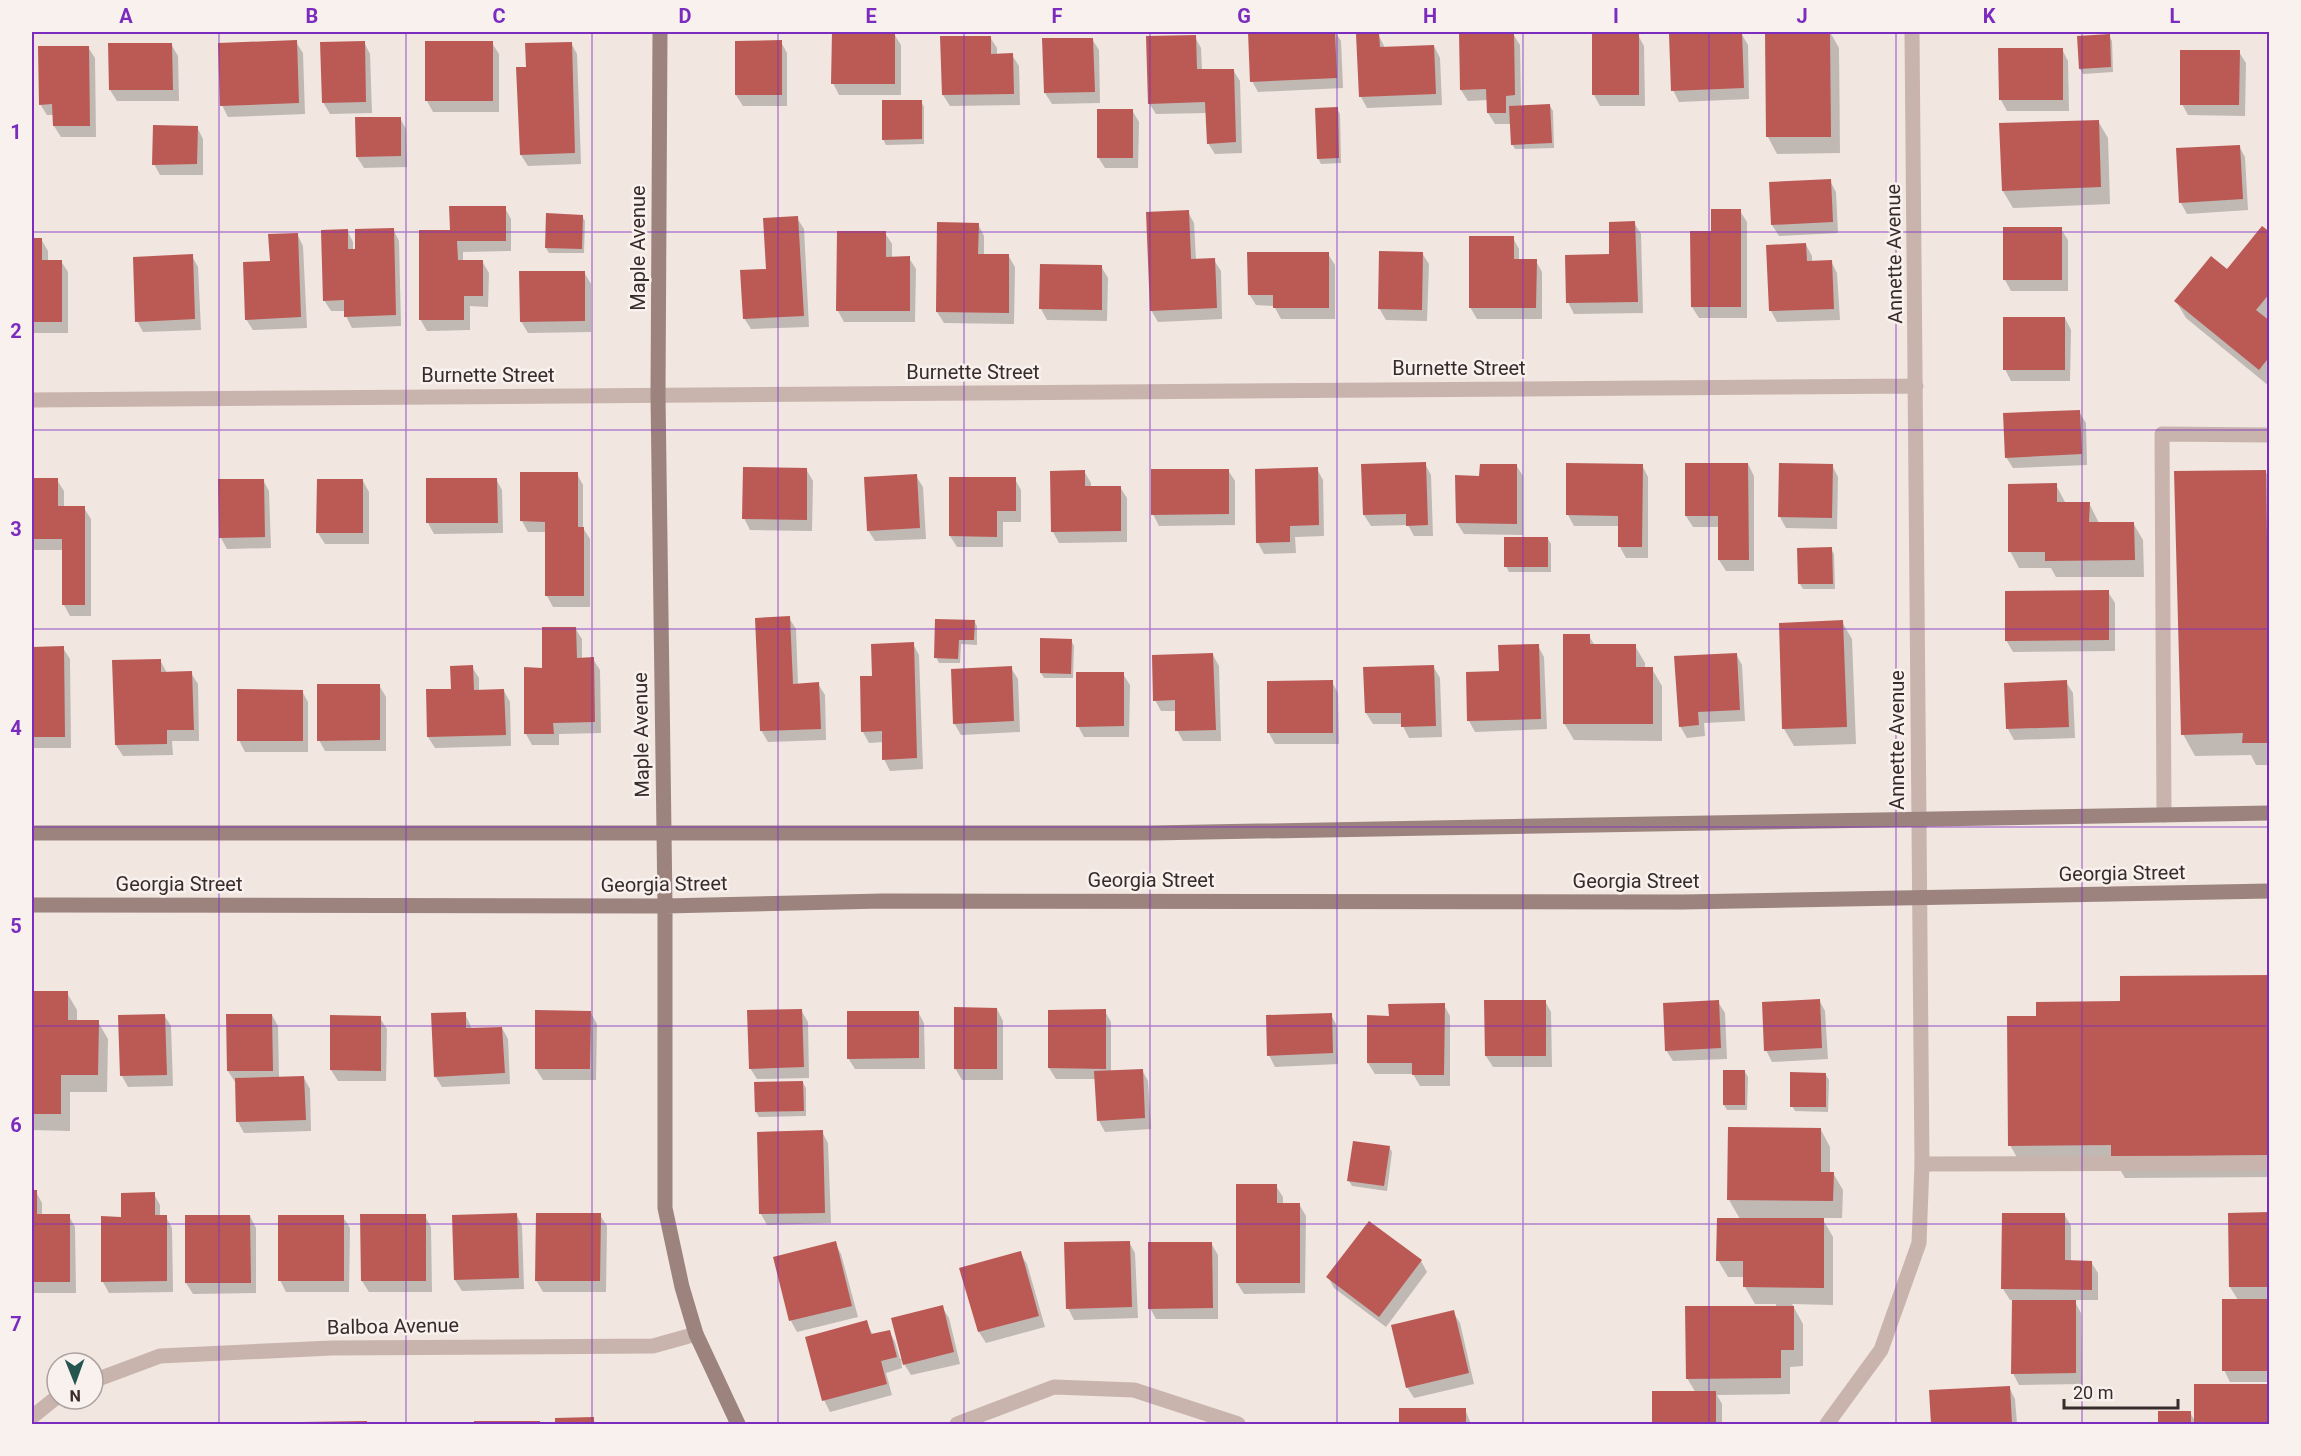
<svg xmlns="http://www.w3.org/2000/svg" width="2301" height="1456" viewBox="0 0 2301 1456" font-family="Roboto,sans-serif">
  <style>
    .shadow { fill: #0003 }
    .building { fill: #bb5955 }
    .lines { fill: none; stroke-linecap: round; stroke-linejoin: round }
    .lane { stroke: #c8b4ad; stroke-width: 15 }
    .street { stroke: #c8b4ad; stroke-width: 15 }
    .secondary { stroke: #9c837e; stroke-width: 15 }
    .grid { fill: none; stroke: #7b2cbf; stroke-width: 1.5; stroke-opacity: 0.55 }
    .labels { text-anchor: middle; stroke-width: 5; stroke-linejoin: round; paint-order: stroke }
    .street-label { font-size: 20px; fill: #372c2b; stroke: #f9f1ed }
    .neatline { fill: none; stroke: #7b2cbf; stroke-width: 2 }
    .grid-label { font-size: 20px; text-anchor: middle; font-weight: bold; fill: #7b2cbf }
  </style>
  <rect width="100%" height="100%" fill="#f1e6e0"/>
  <path class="shadow" d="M1291,32H1335L1341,41L1343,88L1258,92L1252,81L1250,33Z
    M1767,32H1830L1839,48L1840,153L1777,154L1768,137Z
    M1741,33L1748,45L1749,99L1679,102L1673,90Z
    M894,34L901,45V95H839L833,83Z
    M1378,34L1385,48L1434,46L1440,58L1442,105L1367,108L1361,97Z
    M1513,34L1520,45L1521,107L1550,106L1553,111L1554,148L1515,149L1512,144L1511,124H1495L1488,113V100L1468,101L1461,90Z
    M1638,35L1644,46L1645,106H1600L1594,95Z
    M2109,36L2112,41L2113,72L2083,74L2080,69Z
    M990,37L997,48V55H1012L1019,66L1020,105L950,106L943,95Z
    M1195,37L1201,48L1202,71L1233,70L1240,81L1242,153L1215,154L1208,143L1207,113L1156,114L1149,103Z
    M1092,39L1099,50L1100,103L1052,104L1045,93Z
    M296,42L303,53L305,114L228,117L222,105Z
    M364,42L370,54L372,113L330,114L323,102Z
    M781,42L787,53V106H743L736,95Z
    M492,43L499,54V112H433L427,101Z
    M571,43L577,54L581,164L528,166L521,155L528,69Z
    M171,44L178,56L179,101H117L110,90Z
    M88,47L95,58L96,137H61L54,126V115H47L40,104Z
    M2062,49L2068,61L2069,111H2007L2001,100Z
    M2239,52L2246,63L2245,116L2188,115L2182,104Z
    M921,101L924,107V144L886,145L883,139Z
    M1337,109L1340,114L1341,163L1321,164L1318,158Z
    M1132,110L1139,122L1138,168H1105L1098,157Z
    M400,118L406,129L407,167L364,168L357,157Z
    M2098,121L2108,138L2110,204L2013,208L2003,191Z
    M197,127L203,139V175H160L154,164Z
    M2239,146L2245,157L2248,210L2187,214L2181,203Z
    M1830,181L1836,192L1838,233L1779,236L1772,225L1771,184Z
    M505,208L511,219V251L463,252V261H482L489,273L488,307L470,306V330L427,331L420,319L451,232Z
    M1740,211L1747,222V318H1699L1692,307L1713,232Z
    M1188,212L1194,223L1196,260H1214L1221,271L1222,319L1158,322L1151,310Z
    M582,216L585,221L584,253H549L546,248Z
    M797,218L804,229L809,327L751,329L744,318L767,270Z
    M1634,223L1641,234L1643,313L1574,314L1568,302L1611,256Z
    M978,224L984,236V255H1008L1015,267L1014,324L944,323L937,312Z
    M393,229L399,241L401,326L352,328L346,316V311H331L324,300L347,230L353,242V250Z
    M2061,229L2068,240V291H2011L2005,280Z
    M885,233L892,244V258H909L916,269L915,322H844L838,311Z
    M297,234L303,246L307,328L253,330L246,319L271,263Z
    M2270,234V385L2269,386L2186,318L2176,301L2228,271Z
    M1513,238L1519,249V261H1536L1542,272V319H1477L1470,307Z
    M32,239H41L48,251V261H61L68,272V333H32Z
    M1806,245L1812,256V262L1831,261L1837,273L1840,320L1777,322L1771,311L1768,247Z
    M1422,253L1429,264L1427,321L1386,320L1379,308Z
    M1328,254L1335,265V319H1281L1274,306L1256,305L1249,294Z
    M192,256L198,267L201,330L143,332L137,321Z
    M1101,266L1108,278L1107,321L1047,320L1041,309Z
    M584,272L591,284V332L528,333L521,321Z
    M2065,318L2071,330L2070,381H2011L2005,369Z
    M2079,412L2086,423L2087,465L2013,468L2006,457Z
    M1425,464L1431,475L1433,536H1414L1408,525L1371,526L1364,515Z
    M1748,464L1754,476V571H1726L1719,560V527H1693L1686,516Z
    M1516,465L1523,476V535L1464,534L1457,523V477H1481Z
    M1642,465L1648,477V558H1626L1620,547L1619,526H1574L1568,515Z
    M1832,465L1838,477L1837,529L1786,528L1780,517Z
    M806,469L813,481L812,531L750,530L744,518Z
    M1317,469L1323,480L1324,536L1295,537L1296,553L1264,554L1258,543L1257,470Z
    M1228,470L1235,481V525L1159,526L1153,514Z
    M1084,471L1091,483V487H1120L1127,498V542L1059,543L1053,532L1052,472Z
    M2265,471L2270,478V765H2256L2251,755L2195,756L2183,734Z
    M521,474H577L583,485V528L590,539V607H553L547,596V532H528L522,521Z
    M916,476L923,487L926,539L875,541L868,530Z
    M496,479L502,490L503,533L434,534L428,523Z
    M1015,479L1021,490V522H1003V547H957L950,536Z
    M32,480H57L64,491V508H84L91,519V616H70L64,605V550H32Z
    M263,480L269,491L271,548L227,549L221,538Z
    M363,481L369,492V544H325L318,533Z
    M2056,485L2066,504L2089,503L2099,523H2133L2143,540L2144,577H2056L2051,568H2019L2010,551Z
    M1548,539L1551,544V572H1509L1506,566Z
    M1831,549L1834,554L1835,589H1803L1800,584L1799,550Z
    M2108,592L2115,603V651L2013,652L2006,640Z
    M789,618L796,629L798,685L818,684L825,695L826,740L768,742L761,730Z
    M974,621L977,626V645L961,644L960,663H939L936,657Z
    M1842,622L1852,639L1856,744L1794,746L1784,729L1780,624Z
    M575,628L582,639V659H593L600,670L601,733L559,734V745H532L526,734L544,669Z
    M1589,636L1595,646H1635L1645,663V669H1652L1662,686V741L1574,740L1564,723Z
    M1071,640L1074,646L1073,678H1044L1041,673Z
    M913,644L919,655L923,769L890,771L884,759L883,742L869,743L863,732L873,677Z
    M1538,646L1544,657L1547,729L1475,732L1469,721L1501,672Z
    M32,648H63L70,659L71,748H32Z
    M1736,654L1742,665L1745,721L1704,723L1705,736L1687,738L1680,726Z
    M1213,655L1219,666L1221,741H1183L1177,730L1176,711H1161L1155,700Z
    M160,660L167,673H191L198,684L199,741H172L173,755L123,756L116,745Z
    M1433,666L1440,678L1442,737L1409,738L1402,724H1373L1366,713Z
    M472,667L479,678V692L504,691L510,702L511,746L435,748L428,737L453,690Z
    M1011,668L1018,679L1020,732L961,735L954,723Z
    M1123,674L1130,685L1129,737H1084L1078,726Z
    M1332,682L1338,693L1339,744H1275L1269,733Z
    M2066,682L2073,693L2075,738L2014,740L2008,729Z
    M379,685L386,697V751H325L319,740Z
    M302,691L308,702V752H245L239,740Z
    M2270,976V1177L2125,1178L2118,1166L2023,1168L2010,1145L2038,1017Z
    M32,993H67L77,1010V1022H98L108,1039L107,1092H70V1131L32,1130Z
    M1819,1000L1825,1011L1828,1059L1772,1062L1766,1050Z
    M1545,1001L1551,1012L1552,1067H1493L1486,1056Z
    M1718,1002L1725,1013L1727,1059L1673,1061L1666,1050Z
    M1444,1005L1450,1016V1086H1420L1413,1074H1375L1368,1063L1369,1017H1390Z
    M997,1009L1003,1021V1080H962L955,1068Z
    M801,1010L808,1022L809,1078L757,1079L750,1068Z
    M1105,1011L1111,1022V1072L1142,1070L1148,1081L1151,1129L1105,1132L1099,1121L1096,1079H1056L1049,1068Z
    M918,1012L924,1023L925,1069H855L848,1058Z
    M591,1013L597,1024L596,1080H543L536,1069Z
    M465,1014L472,1029L502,1028L508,1039L510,1084L442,1087L435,1076Z
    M164,1015L171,1026L173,1086L128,1087L122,1076Z
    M272,1015L278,1026L279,1078H304L310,1089L311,1131L244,1133L238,1122L237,1082H235L228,1071Z
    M1331,1015L1337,1026L1338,1064L1275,1067L1269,1055Z
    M380,1018L387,1029L386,1081H338L331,1070Z
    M1745,1072L1748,1077L1747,1110H1727L1724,1105Z
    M1826,1075L1829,1080L1828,1112L1795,1111L1792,1106Z
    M803,1083L806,1088V1116L759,1117L756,1112Z
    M1821,1130L1830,1147V1173H1833L1843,1190L1842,1218H1822L1833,1237V1305L1792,1304L1803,1324V1366L1790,1367V1394L1717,1395L1722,1404V1424H1653V1393H1696L1687,1378L1776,1307V1304H1755L1745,1287V1277H1728L1718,1260L1740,1219L1729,1200Z
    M822,1132L828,1143L831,1223L767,1225L761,1214Z
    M1389,1147L1392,1152L1387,1191L1352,1186L1349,1181Z
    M1276,1186L1283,1197V1204H1299L1306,1216L1305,1293L1244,1294L1237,1283Z
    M32,1192H36L42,1203V1216H69L75,1227L76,1293H32Z
    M154,1194L160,1205V1216L166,1217L172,1228L173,1292L109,1293L103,1282L123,1218Z
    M516,1214L522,1226L524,1289L462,1291L455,1280Z
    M2064,1214L2071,1226V1262H2091L2098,1273V1300H2074L2081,1313L2082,1384L2019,1385L2013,1373V1300H2010L2003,1289Z
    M2270,1214V1382H2230L2224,1370L2238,1300L2230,1287Z
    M600,1215L607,1226L606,1292H543L536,1280Z
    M250,1216L256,1228V1293L193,1294L186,1283Z
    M425,1216L431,1227L432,1292H369L362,1281Z
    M343,1217L350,1228L349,1292H286L280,1280Z
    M1129,1242L1135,1253L1138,1318L1074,1320L1068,1308Z
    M835,1243L841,1254L858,1317L797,1332L791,1321Z
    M1211,1243L1218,1255V1319H1156L1150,1308Z
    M1020,1253L1027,1264L1045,1327L986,1343L979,1332L961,1269Z
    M1421,1261L1427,1272L1386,1327L1334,1288L1328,1277Z
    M942,1307L949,1318L960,1364L911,1375L901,1359L902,1368L886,1373L892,1395L830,1412L824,1400L866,1322L873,1335L889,1331L895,1342L900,1359L903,1358Z
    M1453,1312L1460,1323L1474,1384L1414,1398L1407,1387Z
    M2270,1386V1424H2159V1413H2190L2196,1422Z
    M2009,1387L2015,1399L2017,1424H1932L1931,1391Z
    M1400,1409H1465L1471,1424H1400Z
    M556,1419H593L596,1424H556Z
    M539,1422L540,1424H476V1423Z
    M303,1423H366L367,1424H303Z"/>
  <path class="building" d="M832,32H895V84H831Z
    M1248,32H1335L1337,78L1250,82Z
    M1459,32H1514L1515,95L1506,96V113H1487L1486,89L1460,90Z
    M1742,32L1744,88L1671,91L1669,34Z
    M1765,32H1830L1831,137H1766Z
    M1379,33L1380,47L1434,45L1436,94L1359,97L1356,34Z
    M1592,34H1639V95H1592Z
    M2110,34L2111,67L2079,69L2077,36Z
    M1196,35L1197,69H1234L1236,142L1207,144L1205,102L1148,104L1146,36Z
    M940,36H991V54L1013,53L1014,94L942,95Z
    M1042,38H1093L1095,92L1044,93Z
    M297,40L299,103L220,106L218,43Z
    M782,40V95H735V41Z
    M365,41L366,102L322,103L320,42Z
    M425,41H493V101H425Z
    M572,42L575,153L520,155L516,67H526L525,43Z
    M108,43H172L173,90H109Z
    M38,46H89L90,126H53L52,104L39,105Z
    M1998,48H2063V100H1999Z
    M2180,50H2240L2239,105H2180Z
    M882,100H922V139L882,140Z
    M1550,104L1552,143L1511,145L1509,106Z
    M1338,107L1339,158L1317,159L1315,108Z
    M1097,109H1133V158H1097Z
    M355,117H401V156L356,157Z
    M2099,120L2101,187L2002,191L1999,123Z
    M153,125L198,126L197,164L152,165Z
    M2240,145L2243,199L2179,203L2176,148Z
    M1831,179L1833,222L1771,225L1769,182Z
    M449,206H506V241H457L458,260H483V296H464V320H419V230H450Z
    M1711,209H1741V307H1691L1690,231H1711Z
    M1189,210L1191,259L1215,258L1217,308L1150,311L1146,212Z
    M546,213L583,215L582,249L545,248Z
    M798,216L804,316L743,319L740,270L766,269L763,218Z
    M1635,221L1638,302L1566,303L1565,255L1609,254V222Z
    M937,222L979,223L978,254H1009V313L936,312Z
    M2262,226L2270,232V293L2256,310L2270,321V356L2259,370L2174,301L2211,256L2227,269Z
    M2003,227H2062V280H2003Z
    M394,228L396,315L344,317V300L323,301L321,230L348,229V249H355V229Z
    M837,231H886V257L910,256V311H836Z
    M298,233L301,317L245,320L243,262L270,261L268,234Z
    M1469,236H1514V259H1537L1536,308H1469Z
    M32,238H42V260H62V322H32Z
    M1806,243L1807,261L1832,260L1834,309L1769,311L1766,245Z
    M1379,251L1423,252L1422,310L1378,309Z
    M1247,252H1329V308H1273V295H1248Z
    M193,254L195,319L135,322L133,257Z
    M1040,264L1102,265V310L1039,309Z
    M519,271H585V321L520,322Z
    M2003,317H2065V370H2003Z
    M2080,410L2082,454L2005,458L2003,413Z
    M1426,462L1428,525L1406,526V514L1363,515L1361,464Z
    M1566,463L1643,464L1642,547H1618V516L1566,515Z
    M1685,463H1748L1749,560H1718V516H1685Z
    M1779,463L1833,464L1832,518L1778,517Z
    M1480,464H1517V524L1456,523L1455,475L1479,476Z
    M743,467L807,468V520L742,519Z
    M1318,467L1319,525L1290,526V542L1256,543L1255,469Z
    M1151,469H1229V514L1151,515Z
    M1085,470V486H1121V531L1051,532L1050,471Z
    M2266,470L2270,743H2242L2243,733L2181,735L2174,471Z
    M520,472H578V527H584V596H545V522L520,521Z
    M917,474L920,528L867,531L864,477Z
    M949,477H1016V511H997V537L949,536Z
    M32,478H58V506H85V605H62V539H32Z
    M426,478H497L498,523H426Z
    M218,479H264L265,537L219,538Z
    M317,479H363V533H316Z
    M2057,483V502H2090L2089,522H2134L2135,560L2045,561V552H2008V484Z
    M1504,537H1548V567H1504Z
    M1832,547L1833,584H1798L1797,548Z
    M2109,590V640L2005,641V591Z
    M790,616L793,684L819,682L821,729L760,731L755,618Z
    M935,619L975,620L974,640H959L958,659L934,658Z
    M1843,620L1847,727L1782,729L1779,623Z
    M542,627H576L577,658L594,657L595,722L553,723L554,734H524V667L542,668Z
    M1563,634H1590V644H1636V667H1653V724H1563Z
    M1040,638L1072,639L1071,674L1040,673Z
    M914,642L917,758L882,760V731L861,732L860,676H872L871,644Z
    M1539,644L1541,719L1467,721L1466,672L1499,671L1498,645Z
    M64,646L65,737H32V647Z
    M1213,653L1216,730L1175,731V700L1153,701L1152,655Z
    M1737,653L1740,710L1698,712L1699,725L1679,727L1674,656Z
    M161,659V672L192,671L194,730H167V744L115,745L112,660Z
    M473,665L474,690L504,689L506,735L427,737L426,689H451L450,666Z
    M1434,665L1436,726L1401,727V713H1365L1363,667Z
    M1012,666L1014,721L953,724L951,669Z
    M1076,672H1124V726L1076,727Z
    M1333,680V733H1267V681Z
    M2067,680L2069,727L2006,729L2004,683Z
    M317,684H380V740L317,741Z
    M237,689L303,690V741H237Z
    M2270,975V1155L2111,1157V1145L2008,1146L2007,1016H2036V1002L2120,1001V976Z
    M32,991H68V1020H99L98,1075H61V1114H32Z
    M1820,999L1822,1048L1764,1051L1762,1002Z
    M1484,1000H1546V1056H1485Z
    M1719,1000L1721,1048L1665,1051L1663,1003Z
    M1445,1003L1444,1075H1412V1063H1367V1015L1389,1016L1388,1004Z
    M954,1007L997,1008V1069H954Z
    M802,1009L804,1067L749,1069L747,1010Z
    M1106,1009V1069L1048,1068V1010Z
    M535,1010L591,1011L590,1069H535Z
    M847,1011H919V1058L847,1059Z
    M466,1012V1028L502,1027L505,1073L434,1077L431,1013Z
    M1332,1013L1333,1053L1267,1056L1266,1015Z
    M165,1014L167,1075L120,1076L118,1015Z
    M226,1014H272L273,1071H227Z
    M330,1015L381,1016V1071L330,1070Z
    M1143,1069L1145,1118L1097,1121L1094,1071Z
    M1723,1070H1745V1105H1723Z
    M1790,1072L1826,1073V1107H1790Z
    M304,1076L306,1120L236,1122L235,1078Z
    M803,1081L804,1111L755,1112L754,1082Z
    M1728,1127L1821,1128V1172H1834L1833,1201L1727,1200Z
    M823,1130L825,1213L759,1214L757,1132Z
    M1353,1141L1390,1146L1384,1186L1347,1181Z
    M1236,1184H1277V1203H1300V1283H1236Z
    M32,1190H37V1214H70V1282H32Z
    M155,1192V1215H167V1281L101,1282V1216L121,1217V1193Z
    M2270,1212V1287H2229L2228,1213Z
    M517,1213L519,1278L454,1280L452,1215Z
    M536,1213H601L600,1281H535Z
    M2002,1213H2065V1260L2092,1261V1290L2001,1289Z
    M360,1214H426V1281H361Z
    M185,1215H250L251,1283H185Z
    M278,1215H344V1281H278Z
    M1717,1218H1824V1288L1743,1287V1261H1716Z
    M1369,1221L1422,1260L1379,1317L1326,1277Z
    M836,1241L852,1306L789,1321L773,1257Z
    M1130,1241L1132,1307L1066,1309L1064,1242Z
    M1148,1242H1212L1213,1308L1148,1309Z
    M1021,1251L1039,1316L978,1332L959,1268Z
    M2222,1299H2270V1371H2222Z
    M2012,1300H2076V1373L2011,1374Z
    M943,1305L954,1352L903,1365L891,1318Z
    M1685,1306H1794V1350H1781V1378L1686,1379Z
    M1454,1310L1469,1373L1406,1388L1391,1325Z
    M867,1320L871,1334L890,1330L897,1357L881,1361L887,1384L822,1401L805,1337Z
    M2194,1384H2270V1424H2194Z
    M2010,1386L2012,1424H1931L1929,1390Z
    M1652,1391H1716V1424H1652Z
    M1399,1408H1466V1424H1399Z
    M2158,1411H2191V1424H2158Z
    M594,1417V1424H555V1418Z
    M367,1421V1424H301V1422Z
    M474,1421H540V1424H474Z"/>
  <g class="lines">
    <path class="lane" d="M2164,815L2162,434L2270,435
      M1922,1164L2270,1163"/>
    <path class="street" d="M32,400L1916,386
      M93,1381L160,1356L332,1348L653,1346L696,1334
      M32,1417L57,1397
      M957,1424L1054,1387L1134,1390L1238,1424
      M1827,1424L1881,1350L1919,1243L1922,1164L1912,32"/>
    <path class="secondary" d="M660,32L658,395L665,906V1208L682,1287L696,1334L738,1424
      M32,833H1152L2270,813
      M32,905L665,906L883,901L1682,902L2270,891"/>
  </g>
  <path class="grid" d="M219,32V1424M406,32V1424M592,32V1424M778,32V1424M964,32V1424M1150,32V1424M1337,32V1424M1523,32V1424M1709,32V1424M1896,32V1424M2082,32V1424M32,232H2270M32,430H2270M32,629H2270M32,827H2270M32,1026H2270M32,1224H2270"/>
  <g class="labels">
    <g class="street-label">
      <text transform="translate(638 248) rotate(-90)" y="7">Maple Avenue</text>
      <text transform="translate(1894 254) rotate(-91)" y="7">Annette Avenue</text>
      <text x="1459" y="375">Burnette Street</text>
      <text x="973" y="379">Burnette Street</text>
      <text x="488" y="382">Burnette Street</text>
      <text transform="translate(641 735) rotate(-91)" y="7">Maple Avenue</text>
      <text transform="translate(1897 740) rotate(-90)" y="7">Annette Avenue</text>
      <text transform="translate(2122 873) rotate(-1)" y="7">Georgia Street</text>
      <text x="1151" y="887">Georgia Street</text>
      <text x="1636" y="888">Georgia Street</text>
      <text x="179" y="891">Georgia Street</text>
      <text transform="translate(664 884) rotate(-1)" y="7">Georgia Street</text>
      <text transform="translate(393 1326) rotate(-1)" y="7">Balboa Avenue</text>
    </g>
  </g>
  <rect width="2301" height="1456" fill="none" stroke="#f9f1ed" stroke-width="66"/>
  <g transform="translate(75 1381) rotate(179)"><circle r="28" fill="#f9f1ed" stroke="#aba29f" stroke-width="1.5"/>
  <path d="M0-4.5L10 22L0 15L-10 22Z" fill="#24554f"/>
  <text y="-9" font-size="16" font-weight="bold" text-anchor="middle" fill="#372c2b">N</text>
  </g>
  <path d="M2064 1399v9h114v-9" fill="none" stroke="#372c2b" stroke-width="3"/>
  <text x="2073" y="1399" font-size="18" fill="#372c2b" stroke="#f9f1ed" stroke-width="4.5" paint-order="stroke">20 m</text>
  <rect x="33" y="33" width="2235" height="1390" class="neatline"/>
  <g class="grid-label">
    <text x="126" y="23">A</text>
    <text x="312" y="23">B</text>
    <text x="499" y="23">C</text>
    <text x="685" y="23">D</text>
    <text x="871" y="23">E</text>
    <text x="1057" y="23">F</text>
    <text x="1244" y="23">G</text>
    <text x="1430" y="23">H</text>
    <text x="1616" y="23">I</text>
    <text x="1802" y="23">J</text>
    <text x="1989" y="23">K</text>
    <text x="2175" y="23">L</text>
    <text x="16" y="139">1</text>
    <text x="16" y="338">2</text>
    <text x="16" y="536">3</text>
    <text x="16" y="735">4</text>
    <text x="16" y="933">5</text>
    <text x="16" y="1132">6</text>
    <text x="16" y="1331">7</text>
  </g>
</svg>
